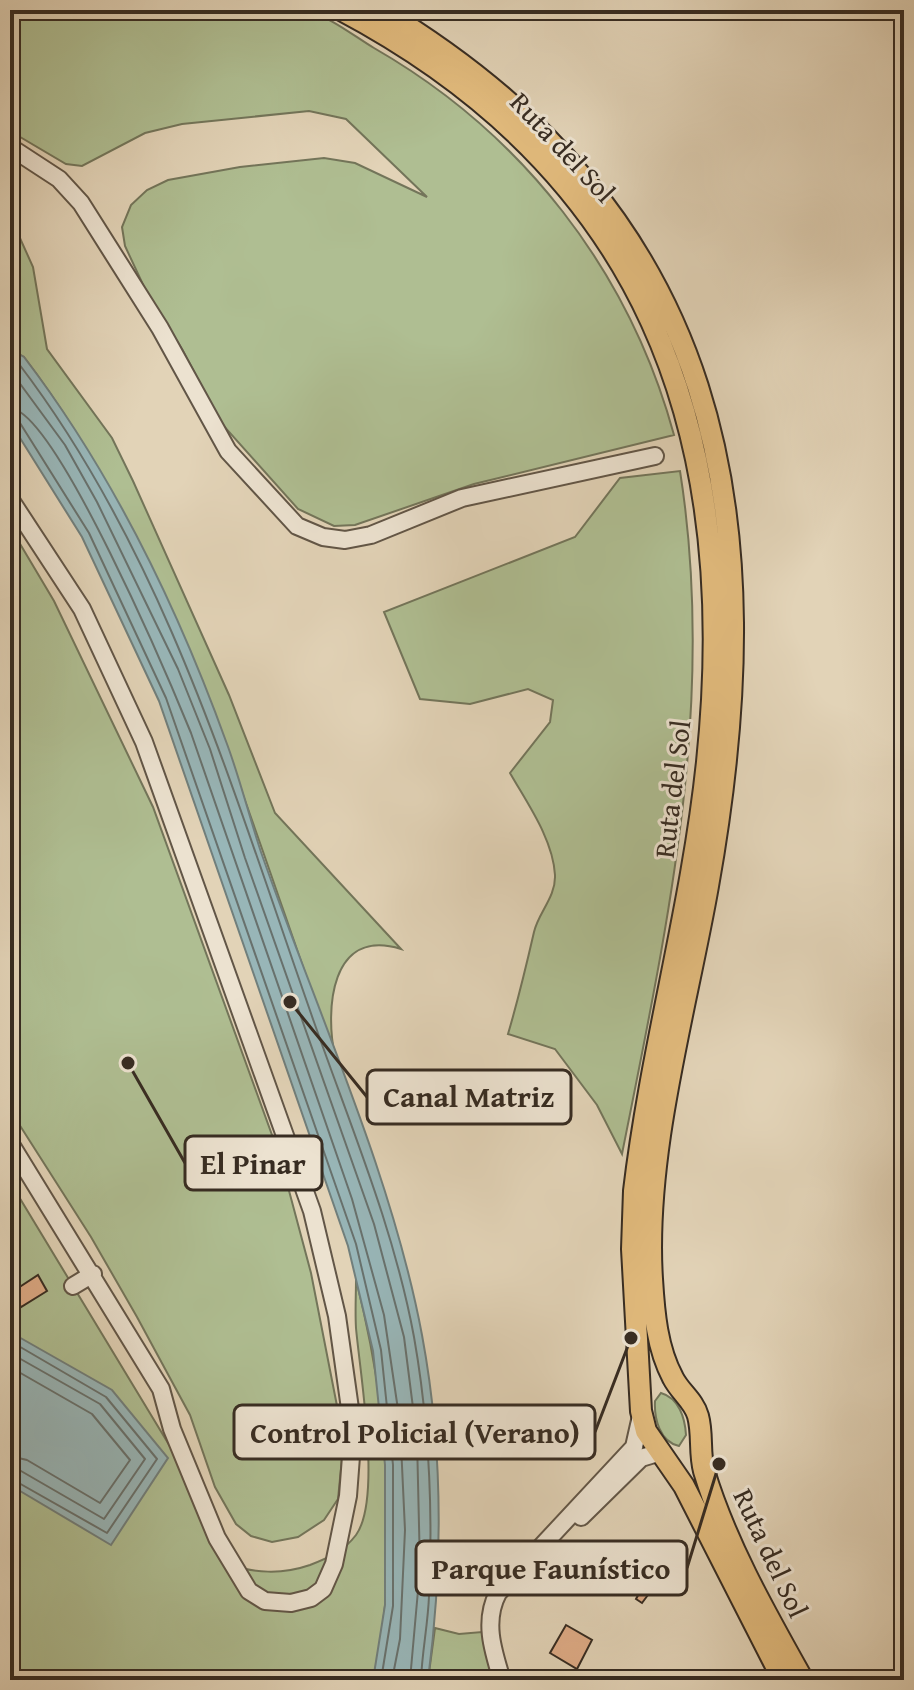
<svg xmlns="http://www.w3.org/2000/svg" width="914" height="1690" viewBox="0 0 914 1690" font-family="'Gentium Book Plus',serif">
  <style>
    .green { fill: #afbe92; stroke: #73755a; stroke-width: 2 }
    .water { fill: #98b6b8; stroke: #717f7c; stroke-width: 2 }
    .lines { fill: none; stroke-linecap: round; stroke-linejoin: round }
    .shore { stroke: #68716d; stroke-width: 2 }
    .building { fill: #dfac87; stroke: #372c22; stroke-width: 2 }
    .minor-casing { stroke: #625647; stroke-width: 20 }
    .major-casing { stroke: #372c22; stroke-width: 24 }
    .minor { stroke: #ece2d0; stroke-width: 16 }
    .major { stroke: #e1ba7c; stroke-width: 20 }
    .labels { text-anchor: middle; stroke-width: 6; stroke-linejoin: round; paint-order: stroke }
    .street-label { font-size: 28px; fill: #372c22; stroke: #ece2d0 }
    .leader { fill: none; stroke: #372c22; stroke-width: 3 }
    .callout-dot { fill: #372c22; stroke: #ece2d0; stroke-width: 3 }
    .callout { fill: #ece2d0; stroke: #372c22; stroke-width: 3 }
    .callout-label { font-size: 30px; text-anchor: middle; font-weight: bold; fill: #372c22 }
  </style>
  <rect width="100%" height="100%" fill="#e2d3b7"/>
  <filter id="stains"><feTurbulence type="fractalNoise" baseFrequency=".0025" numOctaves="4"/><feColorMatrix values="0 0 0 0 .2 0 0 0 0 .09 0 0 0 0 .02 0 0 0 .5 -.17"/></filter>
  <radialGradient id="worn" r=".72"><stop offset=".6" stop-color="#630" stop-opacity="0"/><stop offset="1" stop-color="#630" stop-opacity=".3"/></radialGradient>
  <path class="green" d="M15,10C85,10 156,10 227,10C251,10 282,4 305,10C329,16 354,36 374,48C522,133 629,270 674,435L474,484L355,525L334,526L298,509L221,423L182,349L146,291L125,246L122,227L131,205L147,190L168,180L240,167L324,158L355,163L427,197L346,119L309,111L182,124L145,133L82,166L66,164L10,131V27Z
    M10,216L33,267L47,349L112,438L133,481L229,695L275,813L401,949C330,927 325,1010 335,1057C247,817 181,564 24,357L10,349Z
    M680,471C717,704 667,927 622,1154L597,1105L555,1049L508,1034C518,1000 526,967 534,932C538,913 556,897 555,875C553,839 527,803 510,773L550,722L553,700L528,689L470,704L420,699L384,612L575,537L620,478Z
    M10,527L54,601L153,807L280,1157L311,1273L338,1411L342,1458L338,1499L324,1520L298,1537L272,1542L251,1536L236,1524L215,1487L190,1415L137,1317L91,1237L10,1110Z
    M10,1182L171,1448L226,1564C255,1573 281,1575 310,1565C328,1558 344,1551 356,1535C382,1499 360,1374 356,1328C355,1312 356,1295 356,1279C388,1408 402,1549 373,1680H21L10,1672Z
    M661,1393C679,1398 685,1418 686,1435L679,1446C660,1442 654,1419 655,1401Z
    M435,1628L459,1634L482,1632L492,1680H428Z"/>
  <path class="water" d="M10,349L24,357C111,471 178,608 227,744C240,779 249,816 261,852C315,1007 392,1174 422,1335C443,1448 443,1566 428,1680H373L385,1605V1465L373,1351L348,1246L159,701L82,537L10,422Z
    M10,1332L112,1390L168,1458L111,1545L10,1485Z"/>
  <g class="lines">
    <path class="shore" d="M10,358L19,364C167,558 234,795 314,1022C350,1125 394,1228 414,1337C429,1422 433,1510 429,1596C428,1624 422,1652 421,1680
      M10,370L65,445L97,502L178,669L210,749L245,858L374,1224L404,1337L417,1439L420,1568L410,1680
      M10,408C56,411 171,684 191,733L352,1199L384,1315L400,1423L405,1530L400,1639L392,1680
      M10,418L20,423L89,533L166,698L356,1244L381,1350L393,1465V1606L381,1680
      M10,1341L106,1397L157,1459L107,1533L10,1478
      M10,1353L100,1404L145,1459L104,1519L21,1471L10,1468
      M10,1367L92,1414L130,1460L100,1503L27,1460L10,1456"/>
  </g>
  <path class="building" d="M38,1275L47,1291L21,1307L12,1292Z
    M640,1566L659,1580L642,1603L636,1599L641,1590L628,1581Z
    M566,1625L592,1640L577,1669L550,1653Z"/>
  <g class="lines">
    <g class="minor-casing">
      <path id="minor" d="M10,147L59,179L81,203L160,328L228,451L297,526L323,537L345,540L371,535L462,498L655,456
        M10,499L82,609L144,742L312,1211L337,1316L353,1430L348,1496L334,1564L323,1589L311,1598L291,1603L265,1601L249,1591L217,1538L172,1429L161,1389L10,1143
        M73,1286L93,1274
        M581,1517L641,1458L661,1452
        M502,1680C493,1651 483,1621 498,1593L634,1447L641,1416"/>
    </g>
    <g class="major-casing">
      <path id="major" d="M341,10C645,171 742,429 707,762C692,906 651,1047 634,1191L632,1249L641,1411L646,1431L684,1486L783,1680
        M381,10C724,216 774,516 708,886C686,1011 644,1153 652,1279C654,1313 657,1348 673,1378C680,1392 694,1401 698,1416C703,1434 699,1453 704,1471C726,1544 766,1614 803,1680"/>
    </g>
    <use href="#minor" class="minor"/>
    <use href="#major" class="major"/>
  </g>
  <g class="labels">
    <g class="street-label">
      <text transform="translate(563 147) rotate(47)" y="10">Ruta del Sol</text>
      <text transform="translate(672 789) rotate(-83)" y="10">Ruta del Sol</text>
      <text transform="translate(771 1553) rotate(65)" y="10">Ruta del Sol</text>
    </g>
  </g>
  <path class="leader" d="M290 1002L367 1097M128 1063L185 1163M631 1338L595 1432M719 1464L687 1568"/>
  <g class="callout-dot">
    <circle cx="290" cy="1002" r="8"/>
    <circle cx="128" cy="1063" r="8"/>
    <circle cx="631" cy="1338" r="8"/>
    <circle cx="719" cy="1464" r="8"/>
  </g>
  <g class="callout">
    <rect x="367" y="1070" width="204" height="54" rx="8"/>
    <rect x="185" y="1136" width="137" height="54" rx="8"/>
    <rect x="234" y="1405" width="361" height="54" rx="8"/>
    <rect x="416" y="1541" width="271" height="54" rx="8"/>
  </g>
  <g class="callout-label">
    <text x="469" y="1107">Canal Matriz</text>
    <text x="253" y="1174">El Pinar</text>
    <text x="415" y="1443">Control Policial (Verano)</text>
    <text x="551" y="1579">Parque Faunístico</text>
  </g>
  <rect width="914" height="1690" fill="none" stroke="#e2d3b7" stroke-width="40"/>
  <rect x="12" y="12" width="890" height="1666" fill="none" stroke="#372c22" stroke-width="4"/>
  <rect x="20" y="20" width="874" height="1650" fill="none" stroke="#372c22" stroke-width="2"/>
  <rect width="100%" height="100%" filter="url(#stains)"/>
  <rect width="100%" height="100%" fill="url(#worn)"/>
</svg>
